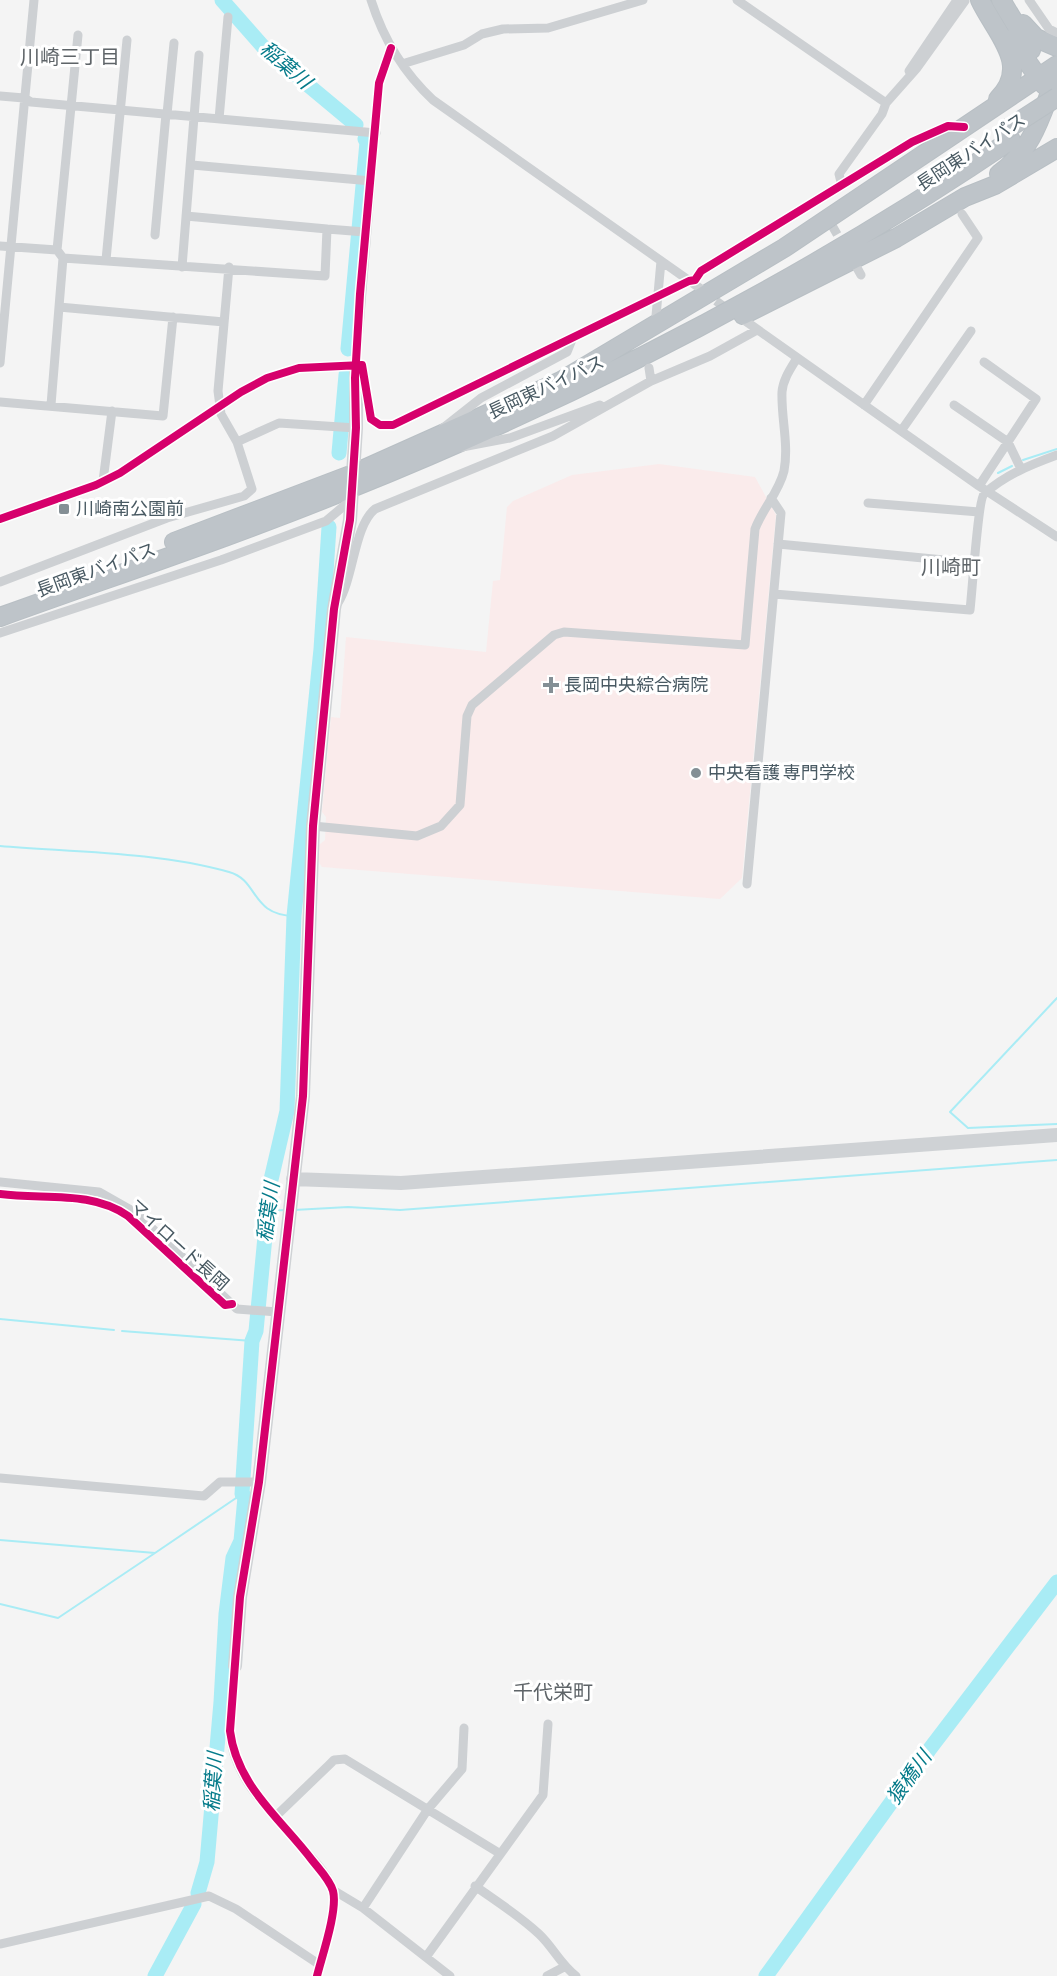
<svg xmlns="http://www.w3.org/2000/svg" width="1057" height="1976" viewBox="0 0 1057 1976" font-family="'Sofia Sans Condensed','Noto Sans JP',sans-serif">
  <style>
    .medical { fill: #faebeb }
    .lines { fill: none; stroke-linecap: round; stroke-linejoin: round }
    .stream { stroke: #a9ecf5; stroke-width: 2 }
    .river { stroke: #a9ecf5; stroke-width: 15 }
    .street-tunnel { stroke: #c9cdd0; stroke-width: 9; stroke-dasharray: 9 4.5; stroke-linecap: butt }
    .highway-casing { stroke: #b8bfc4; stroke-width: 20 }
    .street { stroke: #cdd0d3; stroke-width: 9 }
    .secondary { stroke: #cfd2d5; stroke-width: 14 }
    .highway { stroke: #bec4c9; stroke-width: 18 }
    .highway-bridge-casing { stroke: #b8bfc4; stroke-width: 20; stroke-linecap: butt }
    .highway-bridge { stroke: #bec4c9; stroke-width: 18 }
    .cycleway-casing { stroke: #fff; stroke-width: 11 }
    .cycleway { stroke: #d6006c; stroke-width: 8 }
    .poi-dot { fill: #848f95; stroke: #fff; stroke-width: 2 }
    .labels { text-anchor: middle; stroke-width: 6; stroke-linejoin: round; paint-order: stroke }
    .street-label { font-size: 18px; fill: #485962; stroke: #fff }
    .poi-label { font-size: 18px; fill: #485962; stroke: #fff; text-anchor: start }
    .neighbourhood-label { font-size: 20px; fill: #5e6468; stroke: #fff }
    .water-label { font-size: 20px; font-style: italic; fill: #057b8a; stroke: #fff }
  </style>
  <rect width="100%" height="100%" fill="#f4f4f4"/>
  <path class="medical" d="M659,464L755,477L776,515L742,878L720,899L322,867L318,861L319,845L325,840L326,817L322,812L331,717L340,718L346,637L486,652L493,581L500,580L507,507L513,501L572,475Z"/>
  <g class="lines">
    <path class="stream" d="M1023,460L1057,449
      M998,473L1012,466
      M0,846C73,852 159,852 229,872C259,880 250,915 294,916
      M1057,998L950,1112L968,1128L1057,1124
      M294,1210L348,1207L400,1210L1057,1160
      M267,1211L285,1210
      M0,1319L114,1330
      M122,1331L252,1341
      M0,1540L155,1553L242,1494
      M0,1604L58,1618L155,1553"/>
    <path class="river" d="M222,0L266,50L356,125
      M348,349L367,142L365,139
      M339,453L346,375
      M198,1893L207,1862L221,1702L226,1614L233,1558L241,1541L245,1497L242,1494L252,1341L256,1331L270,1184L287,1111L294,916L321,649L329,527
      M155,1976L194,1904
      M766,1976L929,1750L1057,1582"/>
    <path class="street-tunnel" d="M826,215L845,248
      M705,293L730,311"/>
    <g class="highway-casing">
      <path id="highway" d="M980,0C996,34 1032,65 998,99
        M1001,0L1031,50
        M1023,24L1036,38L1057,47
        M1011,39L1044,85
        M999,174C1034,149 1042,112 1057,74
        M743,315L896,238L965,197L995,185L1057,148
        M559,382L784,248L1057,65
        M174,542L353,474L561,381
        M0,617C116,575 234,536 349,489C580,396 804,280 1011,140"/>
    </g>
    <path class="street" d="M371,0C383,38 404,73 433,100L701,289
      M737,0L886,103
      M1029,0L1049,29L1057,33
      M402,64L464,45L482,34L503,29L548,28L643,0
      M909,71L957,0
      M0,96L24,98L31,102L376,133
      M167,114L174,43
      M219,119L228,17
      M192,165L371,181
      M842,186L839,174L882,114L886,103L917,68L965,1
      M186,216L327,229
      M155,235L166,114
      M0,246L57,250L63,258L325,276L327,229L365,232
      M57,250L78,35
      M106,260L127,40
      M856,266L861,275
      M182,267L199,55
      M59,307L224,322
      M656,316L661,261
      M744,320L979,486L1057,537
      M0,363L34,0
      M356,365L379,83L391,48
      M649,368L651,381
      M0,402L163,416L173,317
      M51,405L63,258
      M864,405L978,238L962,214
      M954,405L1008,442L1021,469
      M443,428L481,398L567,352L573,337
      M901,431L971,331
      M237,442L279,423L356,428
      M462,447L510,438L600,405
      M103,481L112,411
      M979,486L1036,399L984,362
      M868,503L979,512
      M0,519L96,485L120,473L241,392L267,378L299,368L362,365L371,419L380,425H393L689,281L695,280L701,271L912,142L948,126H962
      M778,544L975,563
      M0,582L167,518L244,496L252,489L237,442L221,414L218,391L229,267
      M774,594L970,610C972,594 978,500 984,494C1005,475 1030,465 1057,455
      M338,603C354,577 354,526 375,509L553,436L651,381L710,356L757,330
      M0,633L221,560L326,521L351,500
      M313,826L417,836L441,826L460,805L467,716L472,705L554,635L564,632L745,645L755,529C763,508 779,492 784,471C789,444 781,418 782,392C783,379 791,368 797,358
      M747,884L781,513L771,498
      M0,1182L99,1192L136,1213L237,1309L278,1312
      M0,1478L204,1496L220,1482H259
      M235,1666C233,1688 229,1709 230,1731C231,1775 270,1811 297,1842C309,1855 328,1873 333,1890C338,1907 322,1958 317,1976
      M275,1817L330,1764L334,1760L345,1759L499,1853
      M475,1886C496,1901 520,1916 539,1934C553,1947 560,1964 576,1976
      M333,1890L363,1908L450,1976
      M363,1908L428,1809L462,1769L464,1728
      M0,1944L209,1896L236,1909L320,1965
      M426,1957L543,1795L548,1724
      M547,1976L564,1967"/>
    <path class="secondary" d="M293,1179L401,1183L1057,1135
      M235,1666L240,1597L259,1482L303,1096L313,826L334,609L350,520L356,428V365"/>
    <use href="#highway" class="highway"/>
    <g class="highway-bridge-casing">
      <path id="highway-bridge" d="M1004,131L1057,97"/>
    </g>
    <use href="#highway-bridge" class="highway-bridge"/>
    <g class="cycleway-casing">
      <path id="cycleway" d="M0,519L96,485L120,473L241,392L267,378L299,368L362,365L371,419L380,425H393L689,281L695,280L701,271L912,142L948,126L964,127
        M0,1194C42,1200 91,1190 128,1216L225,1305L232,1304
        M317,1976C322,1956 338,1910 333,1891C330,1880 319,1869 312,1860C281,1819 237,1786 230,1731L240,1597L259,1482L303,1096L313,826L334,609L350,520L356,428L355,378L360,294L379,83L391,48"/>
    </g>
    <use href="#cycleway" class="cycleway"/>
  </g>
  <g class="poi-dot">
    <rect x="58" y="503" width="12" height="12" rx="3"/>
    <path d="M548 676h6v6h6v6h-6v6h-6v-6h-6v-6h6z"/>
    <circle cx="696" cy="773" r="6"/>
  </g>
  <g class="labels">
    <g class="street-label">
      <text transform="translate(971 152) rotate(-33)" y="6">長岡東バイパス</text>
      <text transform="translate(546 387) rotate(-25)" y="6">長岡東バイパス</text>
      <text transform="translate(96 570) rotate(-20)" y="6">長岡東バイパス</text>
      <text transform="translate(179 1245) rotate(42)" y="6">マイロード長岡</text>
    </g>
    <g class="poi-label">
      <text x="76" y="515">川崎南公園前</text>
      <text x="564" y="691">長岡中央綜合病院</text>
      <text x="708" y="779">中央看護 専門学校</text>
    </g>
    <g class="neighbourhood-label">
      <text x="70" y="64">川崎三丁目</text>
      <text x="951" y="574">川崎町</text>
      <text x="553" y="1699">千代栄町</text>
    </g>
    <g class="water-label">
      <text transform="translate(286 65) rotate(41)" y="7">稲葉川</text>
      <text transform="translate(268 1212) rotate(-82)" y="7">稲葉川</text>
      <text transform="translate(909 1777) rotate(-54)" y="7">猿橋川</text>
      <text transform="translate(213 1782) rotate(-86)" y="7">稲葉川</text>
    </g>
  </g>
</svg>
